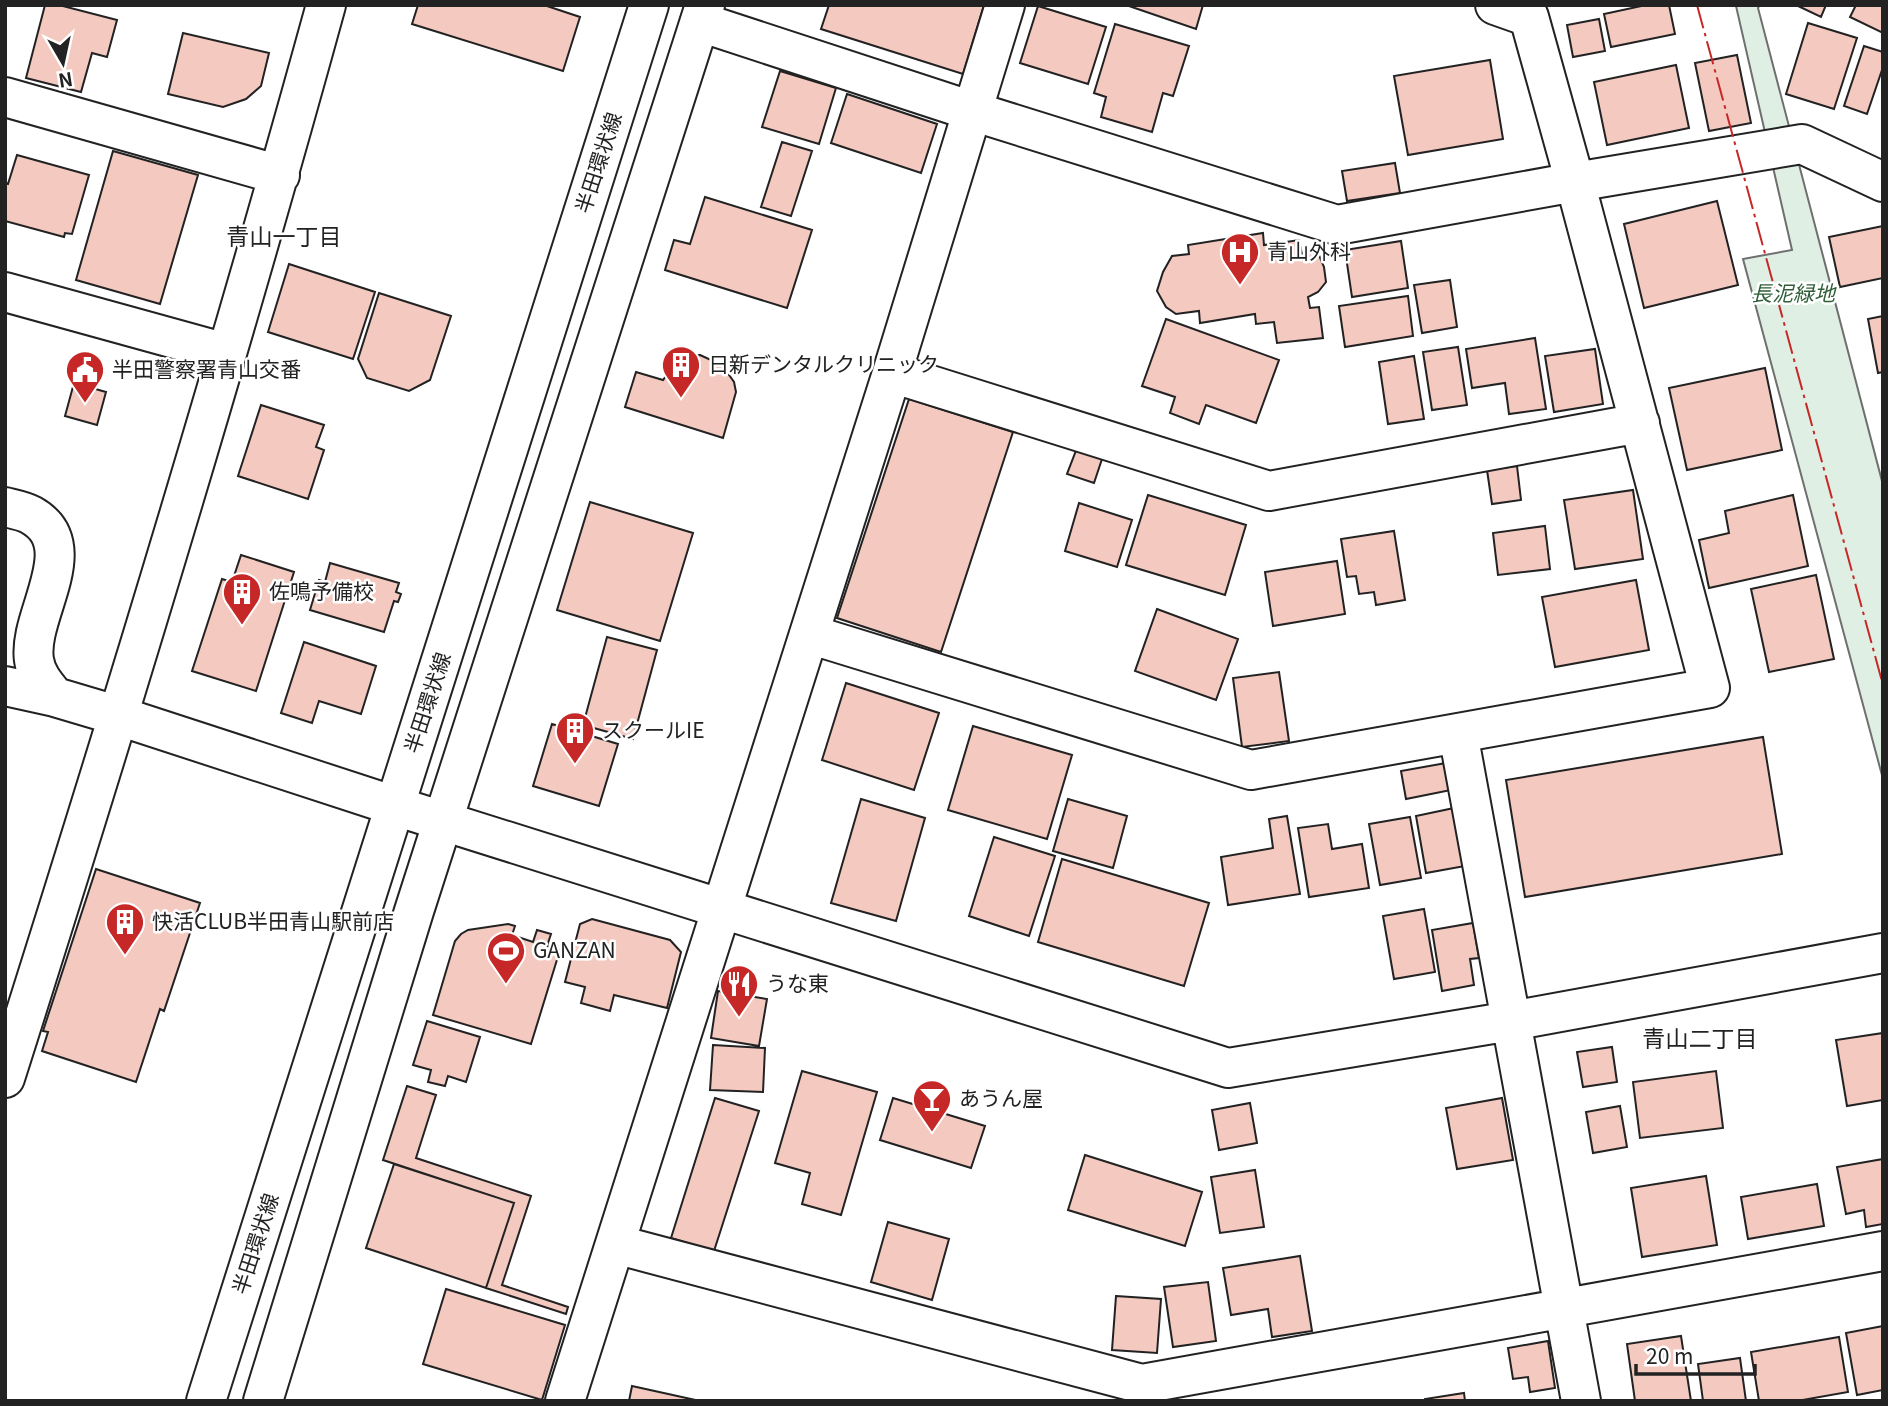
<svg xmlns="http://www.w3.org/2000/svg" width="1888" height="1406" viewBox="0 0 1888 1406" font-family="Georgia,'Noto Sans JP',serif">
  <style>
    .green { fill: #e0efe3; stroke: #6f6f6f; stroke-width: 2 }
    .building { fill: #f3c9c0; stroke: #222; stroke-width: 2 }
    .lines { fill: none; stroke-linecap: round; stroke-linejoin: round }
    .minor-casing { stroke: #222; stroke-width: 42 }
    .major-casing { stroke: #222; stroke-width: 42 }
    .minor { stroke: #fff; stroke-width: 38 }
    .major { stroke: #fff; stroke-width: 38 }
    .power { stroke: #c62828; stroke-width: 2; stroke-dasharray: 24 5 3.5 5; stroke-linecap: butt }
    .labels { text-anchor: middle; stroke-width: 5; stroke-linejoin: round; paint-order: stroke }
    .street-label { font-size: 21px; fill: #222; stroke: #fff }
    .poi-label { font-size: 21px; fill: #222; stroke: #fff; text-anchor: start }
    .park-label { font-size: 21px; font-style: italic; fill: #2f5e38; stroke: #fff }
    .neighbourhood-label { font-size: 23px; fill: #222; stroke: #fff }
  </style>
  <rect width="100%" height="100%" fill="#fff"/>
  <path class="green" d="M1760,5L1758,8L1883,485V779L1743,259L1792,250L1736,6Z"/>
  <path class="building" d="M45,5H59L117,20L107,57L92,53L81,92L26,78Z
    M418,5H544L580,17L563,71L412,24Z
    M829,5H984L963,74L821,29Z
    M1126,5H1203L1196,29Z
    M1646,5H1669L1675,34L1611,47L1604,14Z
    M1796,5H1826L1821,17Z
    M1856,5H1883V33L1850,17Z
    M1038,6L1106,27L1088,84L1020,63Z
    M1599,19L1605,51L1573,57L1567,25Z
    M1808,23L1857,38L1834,109L1786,94Z
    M1115,24L1189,46L1173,96L1163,93L1152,132L1101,117L1106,97L1094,93Z
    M183,33L269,53L261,86L246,99L223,107L168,94Z
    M1864,46L1883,52V67L1867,114L1844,106Z
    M1737,55L1751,123L1709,131L1695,63Z
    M1490,60L1503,139L1408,155L1394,76Z
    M1676,65L1689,128L1607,145L1594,82Z
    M780,71L836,88L819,144L762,127Z
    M847,94L937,124L921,173L831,143Z
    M782,142L812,151L791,216L761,207Z
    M113,151L198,175L160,304L76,280Z
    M17,155L89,175L72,234L65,233L64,237L5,221V183L8,184Z
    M1395,163L1400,193L1347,201L1342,171Z
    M705,197L812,230L787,308L665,270L674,240L690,244Z
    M1717,201L1738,285L1644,308L1624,224Z
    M1883,226V278L1840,287L1829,237Z
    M1263,233L1264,245L1299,240L1302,254L1315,251L1319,255L1324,267L1326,282L1318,292L1308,297L1310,308L1319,307L1323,338L1277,343L1274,322L1256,324L1255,314L1200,323L1199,311L1176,314L1166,307L1157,291L1163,272L1172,256L1189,254L1188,245Z
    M1401,241L1408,288L1352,297L1345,250Z
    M289,264L375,292L353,359L268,332Z
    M1450,280L1457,327L1422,333L1414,285Z
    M379,293L451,316L430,380L409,391L367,378L358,359Z
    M1408,296L1413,336L1345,347L1339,306Z
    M1883,316V372L1878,373L1868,319Z
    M1166,319L1279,360L1256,423L1206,405L1199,424L1170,413L1175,397L1142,386Z
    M1535,338L1546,409L1509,414L1505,383L1472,388L1466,349Z
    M1458,347L1467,405L1432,410L1423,352Z
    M1595,349L1603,404L1554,412L1545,356Z
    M700,355L722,365L734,382L736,392L723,438L625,407L636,372L663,380L677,361L689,356Z
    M1414,356L1424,419L1388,424L1379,362Z
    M1765,368L1782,450L1687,470L1669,388Z
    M74,383L106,392L97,425L65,416Z
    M909,399L1013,432L941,652L837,618Z
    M261,405L324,425L316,447L324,450L308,499L238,476Z
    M1077,448L1103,456L1094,483L1067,474Z
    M1517,466L1521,500L1492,504L1487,470Z
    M1633,490L1643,559L1575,569L1564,500Z
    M1148,495L1246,525L1225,595L1126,565Z
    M1793,495L1808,566L1709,588L1699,540L1729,533L1725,511Z
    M590,502L693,533L660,641L557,610Z
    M1079,503L1132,520L1117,567L1065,551Z
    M1545,526L1550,569L1498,575L1493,533Z
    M1394,531L1405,600L1376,605L1374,592L1359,594L1356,576L1347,577L1341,539Z
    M241,555L294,572L256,691L192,671L222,579L232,582Z
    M1337,561L1345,614L1273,626L1265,572Z
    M330,563L399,583L396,592L401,594L398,602L394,601L384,632L310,610L319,580L325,582Z
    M1816,575L1834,659L1769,672L1751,589Z
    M1636,580L1649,650L1555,667L1542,597Z
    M1157,609L1238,639L1216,700L1135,671Z
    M607,637L657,650L633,739L583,725Z
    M304,642L376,666L361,714L319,701L312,723L281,713Z
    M1279,672L1289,741L1242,747L1233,678Z
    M846,683L939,713L914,790L822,760Z
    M552,724L618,744L599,806L533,786Z
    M973,726L1072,755L1047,839L948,810Z
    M1763,737L1782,854L1525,897L1506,780Z
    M1446,763L1451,790L1406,799L1401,771Z
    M861,799L925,818L896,921L831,903Z
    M1068,799L1127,816L1113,868L1053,851Z
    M1454,808L1465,866L1426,873L1416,816Z
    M1287,816L1300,894L1228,905L1221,857L1273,848L1269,819Z
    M1410,817L1421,878L1380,885L1369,824Z
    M1328,824L1332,849L1362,844L1369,888L1309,897L1298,828Z
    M994,837L1055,856L1029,936L969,916Z
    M1062,859L1209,903L1184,986L1038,942Z
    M96,869L200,903L164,1011L160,1009L136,1082L42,1051L48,1032L43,1031Z
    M1424,909L1435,972L1394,979L1383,916Z
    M592,919L670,940L681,952L667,1008L614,995L610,1011L581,1003L585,987L565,982L580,924Z
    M1473,923L1479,958L1470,959L1474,985L1442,991L1432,930Z
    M508,924L515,926L512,935L533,942L537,930L551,934L547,946L560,950L531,1044L433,1015L455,941L461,934L468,930Z
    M718,991L767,999L759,1046L711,1038Z
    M427,1021L480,1037L466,1082L448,1076L445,1086L428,1082L431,1070L413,1065Z
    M1883,1033V1100L1847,1106L1836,1040Z
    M713,1045L765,1048L763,1092L710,1090Z
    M1612,1047L1617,1082L1583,1087L1577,1052Z
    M802,1071L877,1092L841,1215L802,1204L810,1173L775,1163Z
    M1716,1071L1723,1128L1640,1138L1633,1082Z
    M407,1086L436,1095L416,1158L531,1196L502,1285L568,1307L566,1314L486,1288L514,1203L383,1160Z
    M715,1098L759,1111L714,1251L671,1238Z
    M893,1098L985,1126L971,1168L880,1140Z
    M1502,1098L1513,1160L1457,1169L1446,1108Z
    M1250,1103L1257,1143L1219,1150L1212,1110Z
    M1620,1106L1627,1147L1593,1153L1586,1112Z
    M1085,1155L1202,1192L1185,1246L1068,1210Z
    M1883,1159V1224L1866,1227L1864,1210L1846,1214L1837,1167Z
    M394,1164L514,1203L486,1288L366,1248Z
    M1255,1170L1264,1227L1220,1233L1211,1177Z
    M1706,1176L1717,1245L1642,1257L1631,1188Z
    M1817,1184L1824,1226L1748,1239L1741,1197Z
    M888,1222L949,1239L932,1300L871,1282Z
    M1300,1256L1312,1331L1272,1337L1268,1309L1231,1315L1223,1268Z
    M1208,1282L1216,1341L1173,1347L1164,1287Z
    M446,1289L565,1325L542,1400L423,1364Z
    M1116,1296L1161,1299L1157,1353L1112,1350Z
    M1883,1326V1390L1857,1395L1846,1333Z
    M1681,1336L1691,1401H1635L1627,1344Z
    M1839,1337L1848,1392L1797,1401H1759L1751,1352Z
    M1548,1341L1555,1388L1530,1392L1528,1377L1513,1379L1508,1348Z
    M1740,1358L1746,1401H1703L1698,1364Z
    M632,1386L700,1401H629Z
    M1464,1393L1465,1401H1425V1399Z"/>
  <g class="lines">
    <g class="minor-casing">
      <path id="minor" d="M700,22L972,111L1337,225L1575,182L1802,144L1883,182
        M5,97L280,175
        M5,292L226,353
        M892,373L1269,491L1640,423
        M5,507C13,509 24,511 31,515C86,546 27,615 34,660C36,675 46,686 55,697
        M809,634L1251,770L1710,688L1575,182L1529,17L1495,5
        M5,686L55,697L119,716L395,806L1228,1068L1511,1021L1883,953
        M1458,733L1581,1401
        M5,1078C118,722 227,365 326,5
        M615,1244L1142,1384L1883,1251
        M565,1401L892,373L1005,5"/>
    </g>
    <g class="major-casing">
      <path id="major" d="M206,1401L649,5
        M263,1401L414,911L705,5"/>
    </g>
    <use href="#minor" class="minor"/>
    <use href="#major" class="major"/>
    <path class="power" d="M1697,5L1883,685"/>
  </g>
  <defs>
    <g id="hospital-pin" transform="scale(2.0125)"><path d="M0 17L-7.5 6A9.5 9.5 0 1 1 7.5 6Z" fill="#c62828" stroke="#fff"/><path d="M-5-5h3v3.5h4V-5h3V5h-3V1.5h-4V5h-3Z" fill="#fff"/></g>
    <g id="building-pin" transform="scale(2.0125)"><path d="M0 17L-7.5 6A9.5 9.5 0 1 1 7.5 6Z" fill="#c62828" stroke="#fff"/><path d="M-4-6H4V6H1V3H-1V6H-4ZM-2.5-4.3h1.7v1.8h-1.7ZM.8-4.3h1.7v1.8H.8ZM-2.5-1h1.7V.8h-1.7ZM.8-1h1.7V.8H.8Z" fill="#fff"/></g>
    <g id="civic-pin" transform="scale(2.0125)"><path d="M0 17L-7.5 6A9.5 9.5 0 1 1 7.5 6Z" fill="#c62828" stroke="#fff"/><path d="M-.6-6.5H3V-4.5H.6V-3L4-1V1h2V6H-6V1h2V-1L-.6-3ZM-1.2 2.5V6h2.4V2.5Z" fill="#fff"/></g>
    <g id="stadium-pin" transform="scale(2.0125)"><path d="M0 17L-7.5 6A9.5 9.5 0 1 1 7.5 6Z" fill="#c62828" stroke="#fff"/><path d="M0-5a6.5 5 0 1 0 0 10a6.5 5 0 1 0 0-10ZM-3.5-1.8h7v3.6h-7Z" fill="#fff"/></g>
    <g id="restaurant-pin" transform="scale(2.0125)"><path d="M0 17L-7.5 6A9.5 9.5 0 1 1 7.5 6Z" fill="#c62828" stroke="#fff"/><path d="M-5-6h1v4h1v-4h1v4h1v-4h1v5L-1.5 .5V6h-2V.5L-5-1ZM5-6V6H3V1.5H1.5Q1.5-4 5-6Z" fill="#fff"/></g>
    <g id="bar-pin" transform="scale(2.0125)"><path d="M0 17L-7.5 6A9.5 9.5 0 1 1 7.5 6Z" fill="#c62828" stroke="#fff"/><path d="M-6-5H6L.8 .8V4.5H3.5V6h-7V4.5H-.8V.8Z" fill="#fff"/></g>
  </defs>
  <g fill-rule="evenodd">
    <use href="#hospital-pin" x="1240" y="252"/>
    <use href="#building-pin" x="681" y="365"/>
    <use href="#civic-pin" x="85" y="370"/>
    <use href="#building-pin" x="242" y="592"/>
    <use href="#building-pin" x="575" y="731"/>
    <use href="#building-pin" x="125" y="922"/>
    <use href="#stadium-pin" x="506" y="951"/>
    <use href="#restaurant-pin" x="739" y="984"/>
    <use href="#bar-pin" x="932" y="1099"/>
  </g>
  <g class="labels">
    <g class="street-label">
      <text transform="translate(599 163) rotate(-72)" y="7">半田環状線</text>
      <text transform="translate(428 703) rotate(-72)" y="7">半田環状線</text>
      <text transform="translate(256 1244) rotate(-72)" y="7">半田環状線</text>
    </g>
    <g class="poi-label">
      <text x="1267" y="259">青山外科</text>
      <text x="708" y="372">日新デンタルクリニック</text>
      <text x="112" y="377">半田警察署青山交番</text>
      <text x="269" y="599">佐鳴予備校</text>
      <text x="602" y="738">スクールIE</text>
      <text x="152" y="929">快活CLUB半田青山駅前店</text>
      <text x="533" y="958">GANZAN</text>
      <text x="766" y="991">うな東</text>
      <text x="959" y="1106">あうん屋</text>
    </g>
    <g class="park-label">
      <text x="1793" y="301">長泥緑地</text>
    </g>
    <g class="neighbourhood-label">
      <text x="284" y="245">青山一丁目</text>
      <text x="1700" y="1047">青山二丁目</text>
    </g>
  </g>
  <rect width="1888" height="1406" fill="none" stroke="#222222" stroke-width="14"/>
  <g transform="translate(63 63) rotate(171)" stroke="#ffffff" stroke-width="5" paint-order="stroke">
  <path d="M0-5L12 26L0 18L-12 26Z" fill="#222222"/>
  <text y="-10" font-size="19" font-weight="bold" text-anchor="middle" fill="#222222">N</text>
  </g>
  <path d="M1636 1364v10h119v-10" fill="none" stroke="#222222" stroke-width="3.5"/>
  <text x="1646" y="1364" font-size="21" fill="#222222" stroke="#ffffff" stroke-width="5" paint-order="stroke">20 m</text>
</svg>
